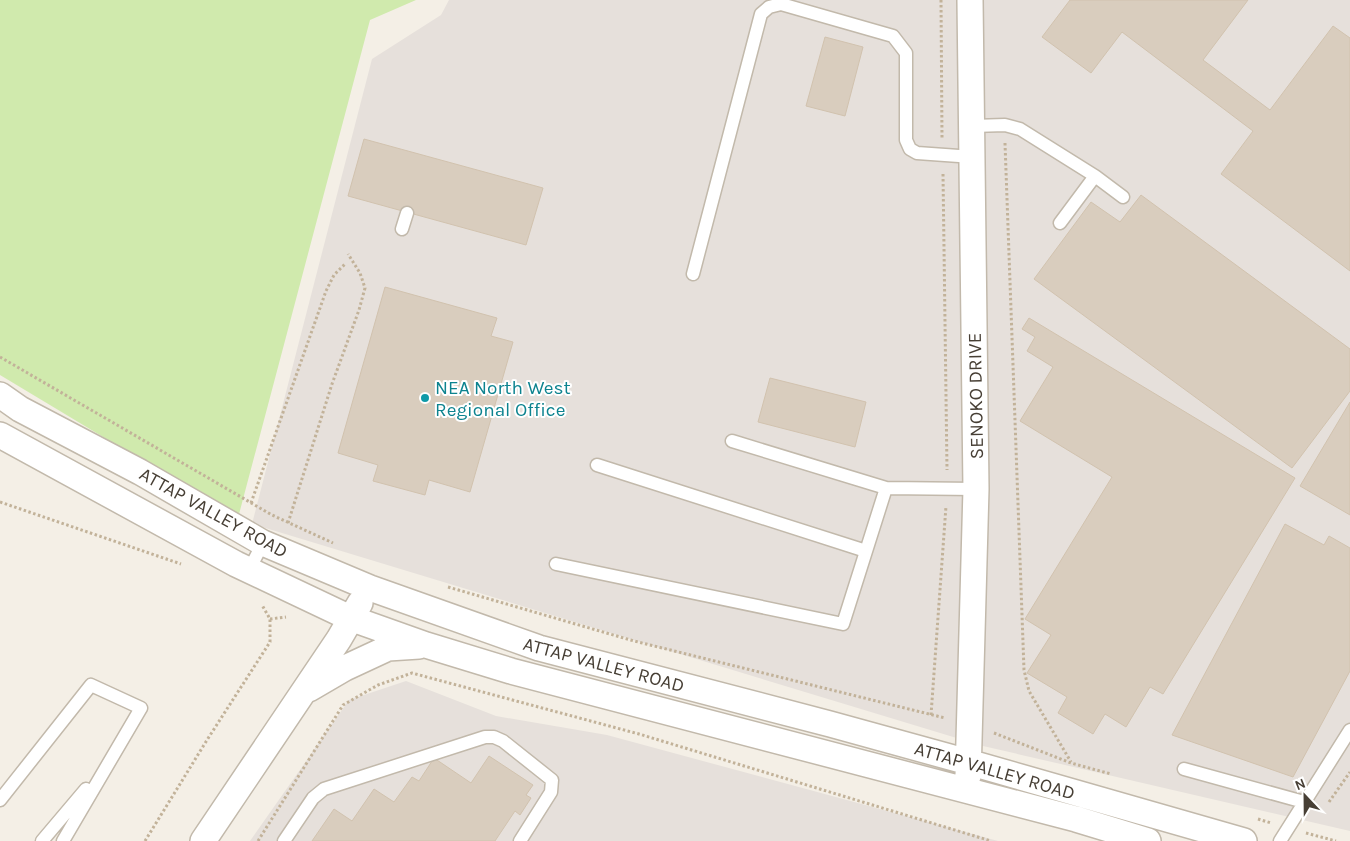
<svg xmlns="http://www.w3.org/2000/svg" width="1350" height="841" viewBox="0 0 1350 841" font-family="Karla,sans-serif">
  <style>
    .industrial { fill: #e6e0db }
    .green { fill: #d0eaad }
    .building { fill: #d9cdbe; stroke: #d1c2ae }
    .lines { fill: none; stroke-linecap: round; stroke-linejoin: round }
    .lane-casing { stroke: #c2b9ab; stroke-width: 15 }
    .street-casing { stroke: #c2b9ab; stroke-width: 28 }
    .path { stroke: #c2b299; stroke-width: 3; stroke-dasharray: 2.5 2.5; stroke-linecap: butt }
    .lane { stroke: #fff; stroke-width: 12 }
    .street { stroke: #fff; stroke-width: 25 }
    .culture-dot { fill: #0f9aa8; stroke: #fff; stroke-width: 2 }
    .labels { text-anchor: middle; stroke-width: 4; stroke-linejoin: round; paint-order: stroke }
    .culture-label { font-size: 19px; fill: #0d838f; stroke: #fff; text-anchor: start }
    .street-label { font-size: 19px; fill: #473f35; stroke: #fff }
  </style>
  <rect width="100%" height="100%" fill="#f4efe6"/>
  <path class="industrial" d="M449,0H1350V831L983,746L252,524L372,59L441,15Z
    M406,681L496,716L607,735L998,841H250L349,700Z"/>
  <path class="green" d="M0,0H416L370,20L238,518L0,375Z"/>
  <path class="building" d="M1070,0H1248L1203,60L1270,110L1333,26L1350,38V271L1221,174L1253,131L1122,32L1091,73L1042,37Z
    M825,37L863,47L845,116L806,106Z
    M364,139L543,188L526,245L348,196Z
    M1141,195L1350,349V391L1292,468L1034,279L1091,202L1120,222Z
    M385,287L497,318L491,336L513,342L470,492L429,480L425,495L373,481L378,465L338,453Z
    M1029,318L1295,478L1163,694L1150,687L1126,727L1105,714L1093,734L1058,713L1067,697L1027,673L1051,635L1025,619L1112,477L1020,421L1053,367L1027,351L1035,337L1022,329Z
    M770,378L866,402L855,447L758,422Z
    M1350,402V515L1300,486Z
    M1285,524L1324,545L1329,536L1350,548V671L1293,777L1172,735Z
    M489,756L533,785L526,795L531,798L520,815L515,811L495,841H312L334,809L352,821L374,789L394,802L412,777L419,781L434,758L471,783Z"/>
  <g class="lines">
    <g class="lane-casing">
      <path id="lane" d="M973,126L1005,125L1020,129L1095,176L1123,197
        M1060,223L1095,176
        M402,229L407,213
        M693,274L761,14L769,7L781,4L893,36L906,53V140L910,149L917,153L973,157
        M732,441L886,488L976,489
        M597,465L866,551
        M556,564L843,624L886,488
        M249,570L263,543
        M1184,769L1304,802
        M0,800L91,685L141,708L63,841
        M42,841L86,789
        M284,841L313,798L324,789L485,737H494L503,741L552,780L551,792L520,841
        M1280,841L1350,730"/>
    </g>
    <g class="street-casing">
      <path id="street" d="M0,395L20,409L140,472L263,543L370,588L539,648L830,724L968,762L1244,841
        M0,435L236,564L350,618L426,645L511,671L1076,819L1148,841
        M309,689L345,668L388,648L419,646
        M968,776L976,489L970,0
        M203,841L339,639L360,603"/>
    </g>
    <path class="path" d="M941,0L942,138
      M1005,143L1024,670L1029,691L1071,762
      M943,174L947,470
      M0,357L272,515L333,543
      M0,502L181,564
      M251,503L326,291L334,275L346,263
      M288,523L332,384L359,310L365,288L360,273L348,254
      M448,587L634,641L945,718
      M270,619L286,617
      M931,715L946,506
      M994,733L1071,763L1111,774
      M1329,802L1350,772
      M1258,819L1271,823
      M1306,833L1336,841
      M145,841L207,740L270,642V619L262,605
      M258,841L343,705L378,685L412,673L639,734L991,841"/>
    <use href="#lane" class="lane"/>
    <use href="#street" class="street"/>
  </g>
  <circle class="culture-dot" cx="425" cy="398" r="5"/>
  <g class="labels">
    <g class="culture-label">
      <text x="435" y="394">NEA North West<tspan x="435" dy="22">Regional Office</tspan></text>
    </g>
    <g class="street-label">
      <text transform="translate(975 396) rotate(-91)" y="7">SENOKO DRIVE</text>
      <text transform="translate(214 512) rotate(29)" y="7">ATTAP VALLEY ROAD</text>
      <text transform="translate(604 664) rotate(15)" y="7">ATTAP VALLEY ROAD</text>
      <text transform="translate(995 770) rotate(16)" y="7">ATTAP VALLEY ROAD</text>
    </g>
  </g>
  <g transform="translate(1305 796) rotate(338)" stroke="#ffffff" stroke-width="4" paint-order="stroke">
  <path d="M0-4L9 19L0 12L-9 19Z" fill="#473f35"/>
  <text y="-8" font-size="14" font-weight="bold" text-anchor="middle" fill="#473f35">N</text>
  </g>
</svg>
